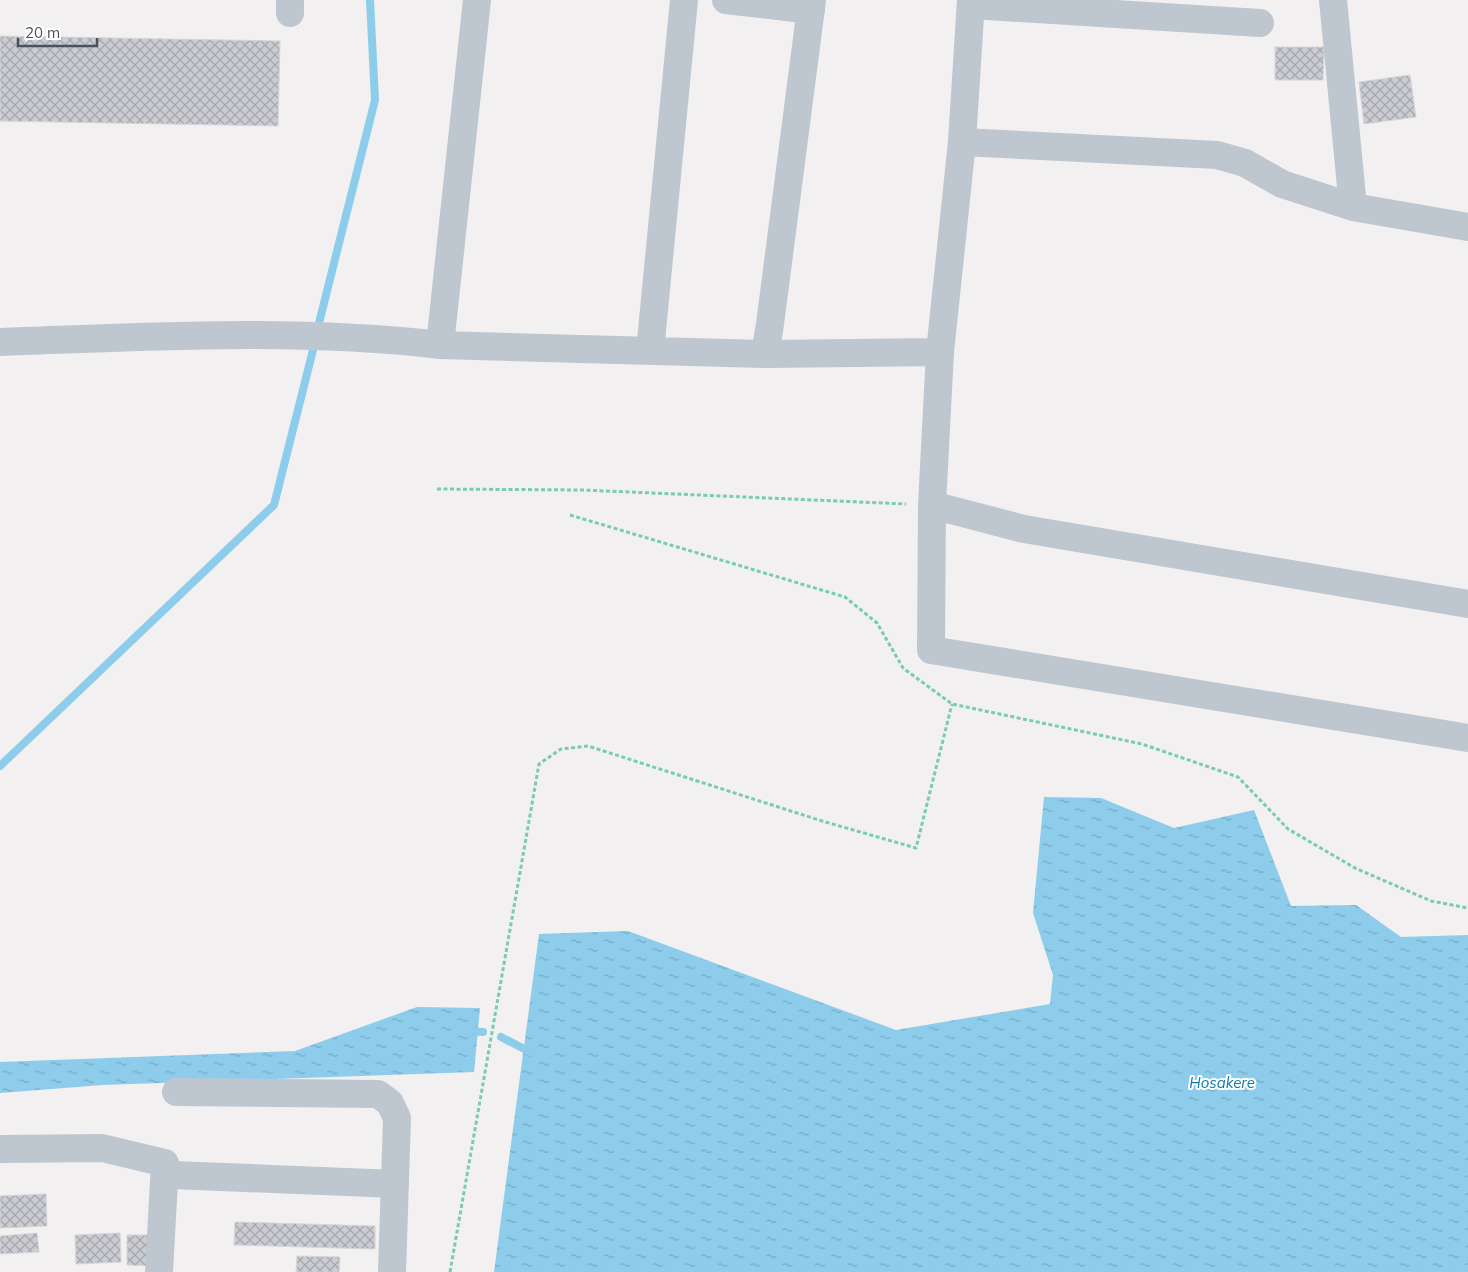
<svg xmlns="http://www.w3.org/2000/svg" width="1468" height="1272" viewBox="0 0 1468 1272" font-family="Mulish,sans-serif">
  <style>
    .water { fill: url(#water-ripples) }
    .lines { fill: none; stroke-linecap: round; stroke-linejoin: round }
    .stream { stroke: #8dcdeb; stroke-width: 8 }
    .building { fill: url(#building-cross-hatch); stroke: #d4d5db }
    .path { stroke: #78cdac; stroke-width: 3; stroke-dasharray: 4 2.5; stroke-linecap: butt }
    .minor { stroke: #bec6cf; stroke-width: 28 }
    .labels { text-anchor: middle; stroke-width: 4; stroke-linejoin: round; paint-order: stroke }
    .water-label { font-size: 15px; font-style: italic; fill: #0e78aa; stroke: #fff }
  </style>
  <defs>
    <pattern id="water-ripples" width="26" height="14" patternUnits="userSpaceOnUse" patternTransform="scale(1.25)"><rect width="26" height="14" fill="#8dcdeb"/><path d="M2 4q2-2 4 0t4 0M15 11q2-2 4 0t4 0" fill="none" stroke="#75a9c2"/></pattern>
    <pattern id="building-cross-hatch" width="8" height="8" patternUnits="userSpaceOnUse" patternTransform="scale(1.25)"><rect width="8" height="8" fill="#caccd2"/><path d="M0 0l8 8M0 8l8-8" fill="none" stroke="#a6a8ae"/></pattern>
  </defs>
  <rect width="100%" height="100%" fill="#f2f0f0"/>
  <path class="water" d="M1044,797L1101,798L1174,828L1254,810L1291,906L1356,905L1401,937L1468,935V1272H494L539,934L628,931L896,1030L1050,1004L1053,975L1033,913Z
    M417,1007L480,1008L474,1072L103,1085L0,1093V1062L295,1051Z"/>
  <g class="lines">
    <path class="stream" d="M317,331L375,100L370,0
      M0,766L274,505L315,342
      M468,1031L483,1032
      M501,1037L532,1053"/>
  </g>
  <path class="building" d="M0,36L280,41L278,126L0,121Z
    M1275,47H1324L1323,80H1275Z
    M1410,75L1416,117L1364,124L1359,82Z
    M46,1194L47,1226L0,1228V1196Z
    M235,1222L375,1226V1249L234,1245Z
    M37,1233L39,1252L0,1254V1236Z
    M120,1233L121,1262L76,1264L75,1235Z
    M127,1235H155L154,1266L127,1265Z
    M297,1256L340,1257L339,1272H296Z"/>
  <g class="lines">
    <path class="path" d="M437,489L583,490L906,504
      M570,515L845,597L877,623L903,668L952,704L1142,744L1238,777L1288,829L1355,868L1431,901L1468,908
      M450,1272L539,764L561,749L588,746L822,821L916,848L952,704"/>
    <path class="minor" d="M726,0L811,10
      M971,0L962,142L940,352L932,505L931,650L1468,738
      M1333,0L1353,207L1468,227
      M971,5L1260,23
      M290,13V0
      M962,142L1217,155L1245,163L1282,184L1353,207
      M0,342C147,337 294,328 440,345L765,354L770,324L812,0
      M440,345L477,0
      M650,351L684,0
      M765,354L940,352
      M932,505L1024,529L1468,604
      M176,1092L378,1094L390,1103L397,1118L392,1272
      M0,1149L102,1148L165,1163L159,1272
      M173,1175L395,1184"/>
  </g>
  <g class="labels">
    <g class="water-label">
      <text x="1222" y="1088">Hosakere</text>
    </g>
  </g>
  <path d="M18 38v8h79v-8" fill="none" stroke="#48515d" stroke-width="2.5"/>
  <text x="25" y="38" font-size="15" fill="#48515d" stroke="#ffffff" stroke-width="4" paint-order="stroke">20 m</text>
</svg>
